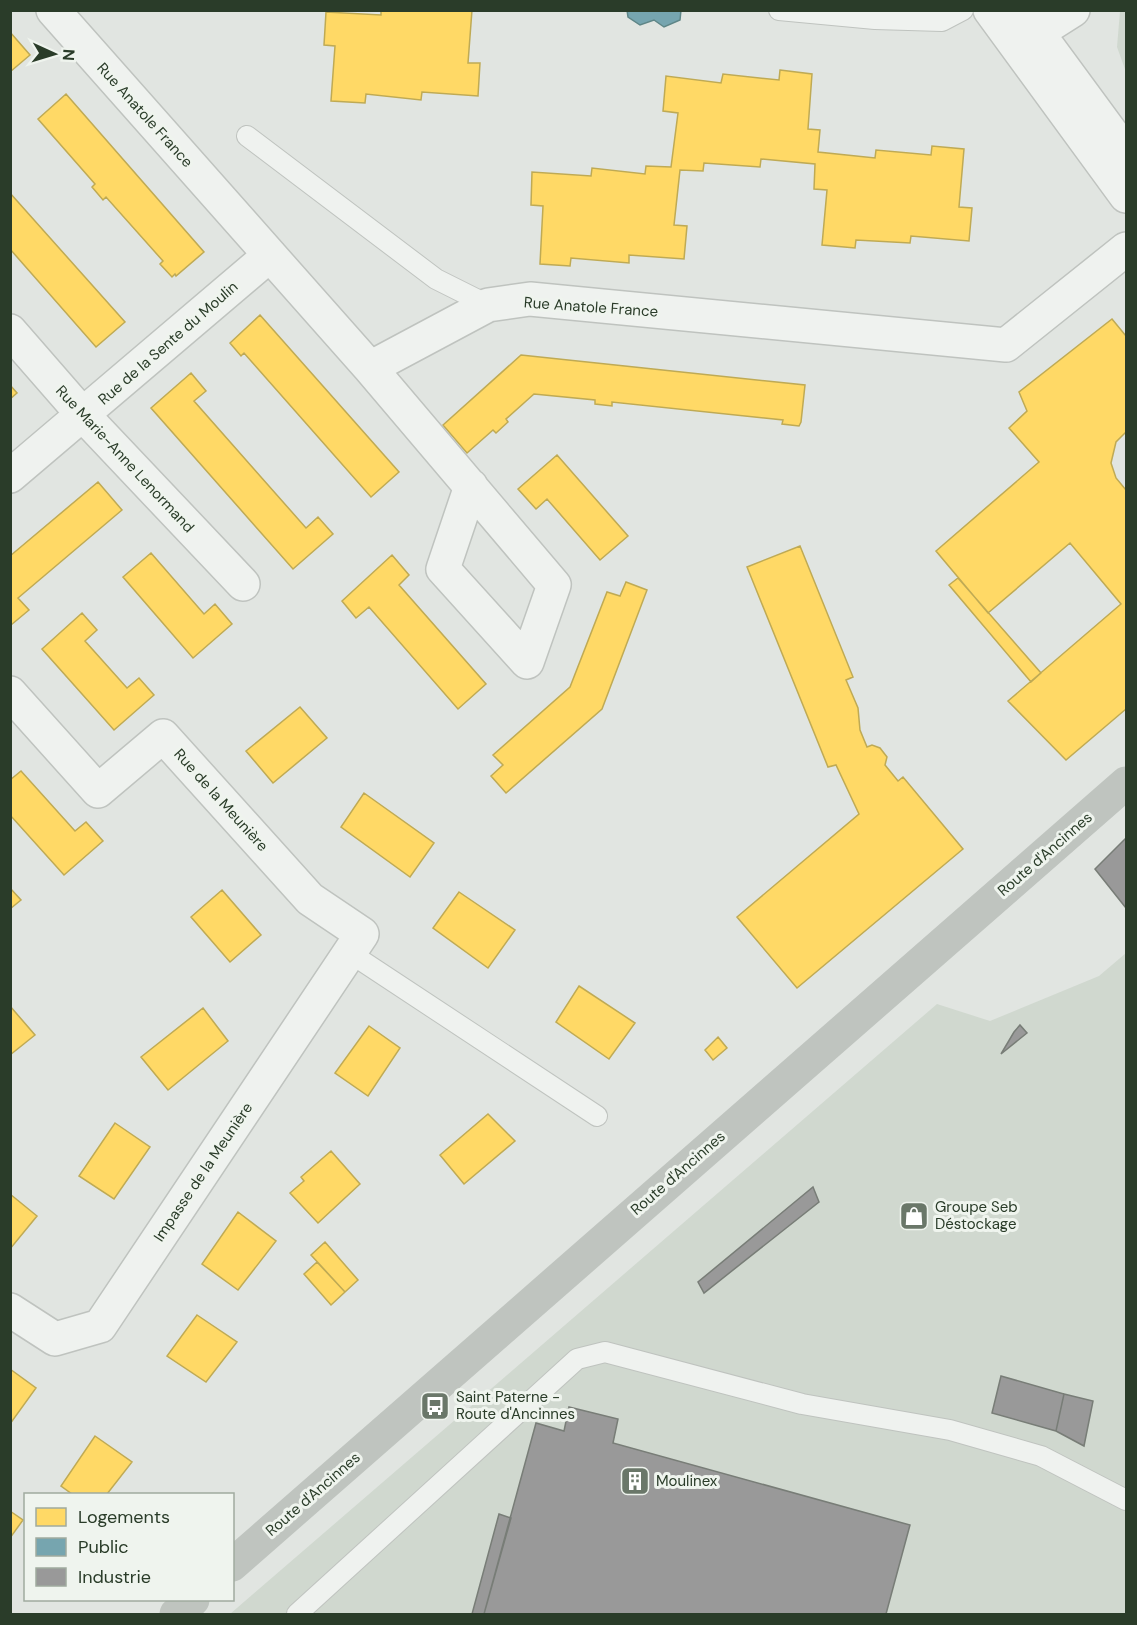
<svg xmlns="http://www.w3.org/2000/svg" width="1137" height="1625" viewBox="0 0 1137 1625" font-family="'DM Sans',sans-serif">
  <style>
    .built { fill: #d0d8cf }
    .homes { fill: #ffd966; stroke: #bfaa54; stroke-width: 1.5 }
    .public { fill: #76a5af; stroke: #5f8687; stroke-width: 1.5 }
    .industry { fill: #999; stroke: #787d77; stroke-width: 1.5 }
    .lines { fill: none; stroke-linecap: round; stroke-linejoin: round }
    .service-casing { stroke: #bfc3bf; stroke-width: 22 }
    .minor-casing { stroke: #bfc3bf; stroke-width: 36 }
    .service { stroke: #eff2ef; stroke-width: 20 }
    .minor { stroke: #eff2ef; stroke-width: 33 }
    .secondary { stroke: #bfc4bf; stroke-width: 33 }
    .labels { text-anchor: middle; stroke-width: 6; stroke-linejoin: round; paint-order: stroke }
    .street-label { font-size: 15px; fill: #2a3c29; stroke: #eff4ee }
    .poi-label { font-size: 15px; fill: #2a3c29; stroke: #eff4ee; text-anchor: start }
  </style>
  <rect width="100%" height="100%" fill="#e1e5e1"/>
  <path class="built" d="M1120,11H1126V72L1117,47Z
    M1126,953V1614H230L937,1004L990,1021L1099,976Z"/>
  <path class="homes" d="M381,10H472L468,63H480L478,96L422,92L421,100L366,94L365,103L331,101L335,46L324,45L326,12L381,15Z
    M10,32L30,55L10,72Z
    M780,70L812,74L808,129L820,130L818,152L875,158L876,150L931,155L932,146L964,149L959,207L972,208L969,241L911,236L910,243L856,240L855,248L822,245L827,190L814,189L815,164L761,159L760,167L704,163L703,171L680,170L674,225L687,226L684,259L629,255V263L571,258L570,266L540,264L543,206L531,205L532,172L591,176L592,168L645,174L646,166L671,167L678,113L663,111L666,76L721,83L723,74L779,80Z
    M66,94L204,252L176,276L175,274L172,277L160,264L163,261L106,197L103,200L92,187L95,184L38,119Z
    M10,193L125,322L96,347L10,249Z
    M260,315L399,472L371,497L244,353L241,356L230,343Z
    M1112,319L1126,336V432L1116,442L1111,463L1116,478L1126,490V709L1066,760L1008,701L1121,604L1070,543L988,613L936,551L1039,462L1009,428L1027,411L1019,392Z
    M521,355L805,385L801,422L799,426L782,424L783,420L612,402V406L595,404V400L534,394L506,419L508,422L496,433L493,430L467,453L443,425Z
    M191,373L206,391L194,401L306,528L318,517L333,534L293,569L151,408Z
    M10,385L17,393L10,399Z
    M557,455L628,536L600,560L547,499L536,509L518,489Z
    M98,482L122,510L18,598L29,610L11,625L10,556Z
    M800,546L853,677L846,680L858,708L860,730L867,747L872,745L880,748L887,757L885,765L898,781L903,777L963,849L797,988L737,917L859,814L836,765L828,767L747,567Z
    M151,553L204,614L215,604L232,624L193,658L123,577Z
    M392,555L409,575L399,585L486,684L458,709L369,607L356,618L342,601Z
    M958,578L1041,673L1031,682L949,585Z
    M626,582L647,590L602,709L506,793L491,776L503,765L493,755L570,687L607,592L620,596Z
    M82,613L97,630L85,641L127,688L139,678L154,695L114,730L42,649Z
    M300,707L327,738L273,783L246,751Z
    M21,771L75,831L86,822L103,841L64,875L10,815V780Z
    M364,793L434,843L410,877L341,827Z
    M10,888L21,900L10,909Z
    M222,890L261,935L230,962L191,917Z
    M459,892L515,930L488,968L433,928Z
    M579,986L635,1023L609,1059L556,1022Z
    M10,1006L35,1035L10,1055Z
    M203,1008L228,1041L168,1090L141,1057Z
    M369,1026L400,1048L368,1096L335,1073Z
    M718,1037L727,1048L713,1060L705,1050Z
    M488,1114L515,1141L464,1184L440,1155Z
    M115,1123L150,1147L114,1199L79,1176Z
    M331,1151L360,1184L318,1223L290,1193L304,1181L301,1177Z
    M10,1194L37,1216L10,1249Z
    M238,1212L276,1241L238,1290L202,1264Z
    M325,1242L358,1280L345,1292L311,1255Z
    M317,1262L345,1292L331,1305L304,1274Z
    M197,1315L237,1342L206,1382L167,1356Z
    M10,1369L36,1388L10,1424Z
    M95,1436L132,1462L107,1494H72L61,1486Z
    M10,1511L23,1520L10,1538Z"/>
  <path class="public" d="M627,10H681L680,20L664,27L654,20L640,25L628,17Z"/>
  <path class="industry" d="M1126,838V908L1095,869Z
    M1020,1025L1027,1033L1001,1054L1014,1032Z
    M813,1187L819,1202L704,1293L698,1282Z
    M1001,1376L1064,1394L1056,1431L992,1413Z
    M1064,1394L1093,1401L1084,1446L1056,1431Z
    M569,1407L618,1419L613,1443L910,1525L886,1614H484L536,1423L564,1431Z
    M499,1514L511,1518L484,1614H472Z"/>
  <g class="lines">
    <g class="service-casing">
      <path id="service" d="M779,10L875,19L942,21L963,10
        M247,136L436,279L488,305
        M350,953L597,1116
        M297,1614L577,1359L605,1352L802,1404L950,1430L1041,1456L1126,1500"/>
    </g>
    <g class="minor-casing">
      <path id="minor" d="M53,10L370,368L488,305L530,299L1006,345L1126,249
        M990,10L1126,196
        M1021,10L1126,153
        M1021,43L1073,10
        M10,331L84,416L243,584
        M370,368L554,585L527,662L443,569L471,486
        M10,476L270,255
        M10,693L98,791L163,736L310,899L362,934L100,1326L55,1339L10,1310"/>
    </g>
    <use href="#service" class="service"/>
    <use href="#minor" class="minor"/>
    <path class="secondary" d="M232,1565L1126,783
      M176,1614L193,1600"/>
  </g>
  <defs>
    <g id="shop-square" transform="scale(1.5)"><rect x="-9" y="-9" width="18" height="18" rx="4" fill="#6a7769" stroke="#eff4ee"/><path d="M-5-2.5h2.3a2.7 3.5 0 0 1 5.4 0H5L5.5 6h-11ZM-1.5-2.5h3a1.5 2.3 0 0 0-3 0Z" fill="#fff"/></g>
    <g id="bus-square" transform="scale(1.5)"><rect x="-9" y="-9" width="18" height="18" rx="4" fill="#6a7769" stroke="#eff4ee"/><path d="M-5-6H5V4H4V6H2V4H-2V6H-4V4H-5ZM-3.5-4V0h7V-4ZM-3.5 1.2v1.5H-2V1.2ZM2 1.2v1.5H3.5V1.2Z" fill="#fff"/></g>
    <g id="building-square" transform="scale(1.5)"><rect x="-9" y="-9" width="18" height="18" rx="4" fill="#6a7769" stroke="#eff4ee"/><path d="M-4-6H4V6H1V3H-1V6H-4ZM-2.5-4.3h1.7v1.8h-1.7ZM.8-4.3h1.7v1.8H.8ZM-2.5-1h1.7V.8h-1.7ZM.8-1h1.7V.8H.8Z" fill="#fff"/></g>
  </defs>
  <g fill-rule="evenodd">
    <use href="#shop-square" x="914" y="1216"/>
    <use href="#bus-square" x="435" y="1406"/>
    <use href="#building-square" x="635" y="1481"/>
  </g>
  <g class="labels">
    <g class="street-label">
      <text transform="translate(145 115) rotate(48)" y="5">Rue Anatole France</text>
      <text transform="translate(591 307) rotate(4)" y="5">Rue Anatole France</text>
      <text transform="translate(168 343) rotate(-41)" y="5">Rue de la Sente du Moulin</text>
      <text transform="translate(125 459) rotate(47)" y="5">Rue Marie-Anne Lenormand</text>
      <text transform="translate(221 800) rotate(48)" y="5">Rue de la Meunière</text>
      <text transform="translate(1045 854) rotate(-41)" y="5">Route d'Ancinnes</text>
      <text transform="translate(203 1172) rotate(-56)" y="5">Impasse de la Meunière</text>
      <text transform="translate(678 1173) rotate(-41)" y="5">Route d'Ancinnes</text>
      <text transform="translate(313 1494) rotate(-41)" y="5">Route d'Ancinnes</text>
    </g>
    <g class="poi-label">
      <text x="935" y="1212">Groupe Seb<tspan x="935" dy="17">Déstockage</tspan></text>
      <text x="456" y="1402">Saint Paterne -<tspan x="456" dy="17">Route d'Ancinnes</tspan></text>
      <text x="656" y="1486">Moulinex</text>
    </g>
  </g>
  <rect width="1137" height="1625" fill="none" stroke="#2a3c29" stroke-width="24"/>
  <rect x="24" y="1493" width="210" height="108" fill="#eff4ee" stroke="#a0aa9f" stroke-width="1.5"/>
  <rect x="36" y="1508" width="30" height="18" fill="#ffd966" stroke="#a0aa9f" stroke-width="1.5"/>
  <text x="78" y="1523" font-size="18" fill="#2a3c29">Logements</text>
  <rect x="36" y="1538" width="30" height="18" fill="#76a5af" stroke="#a0aa9f" stroke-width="1.5"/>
  <text x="78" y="1553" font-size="18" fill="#2a3c29">Public</text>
  <rect x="36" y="1568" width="30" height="18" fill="#999999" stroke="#a0aa9f" stroke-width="1.5"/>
  <text x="78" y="1583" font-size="18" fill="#2a3c29">Industrie</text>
  <g transform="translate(54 54) rotate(94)" stroke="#eff4ee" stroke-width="4.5" paint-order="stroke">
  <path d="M0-4.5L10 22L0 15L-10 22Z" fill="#2a3c29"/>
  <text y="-9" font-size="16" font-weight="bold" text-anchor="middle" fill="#2a3c29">N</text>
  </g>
</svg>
